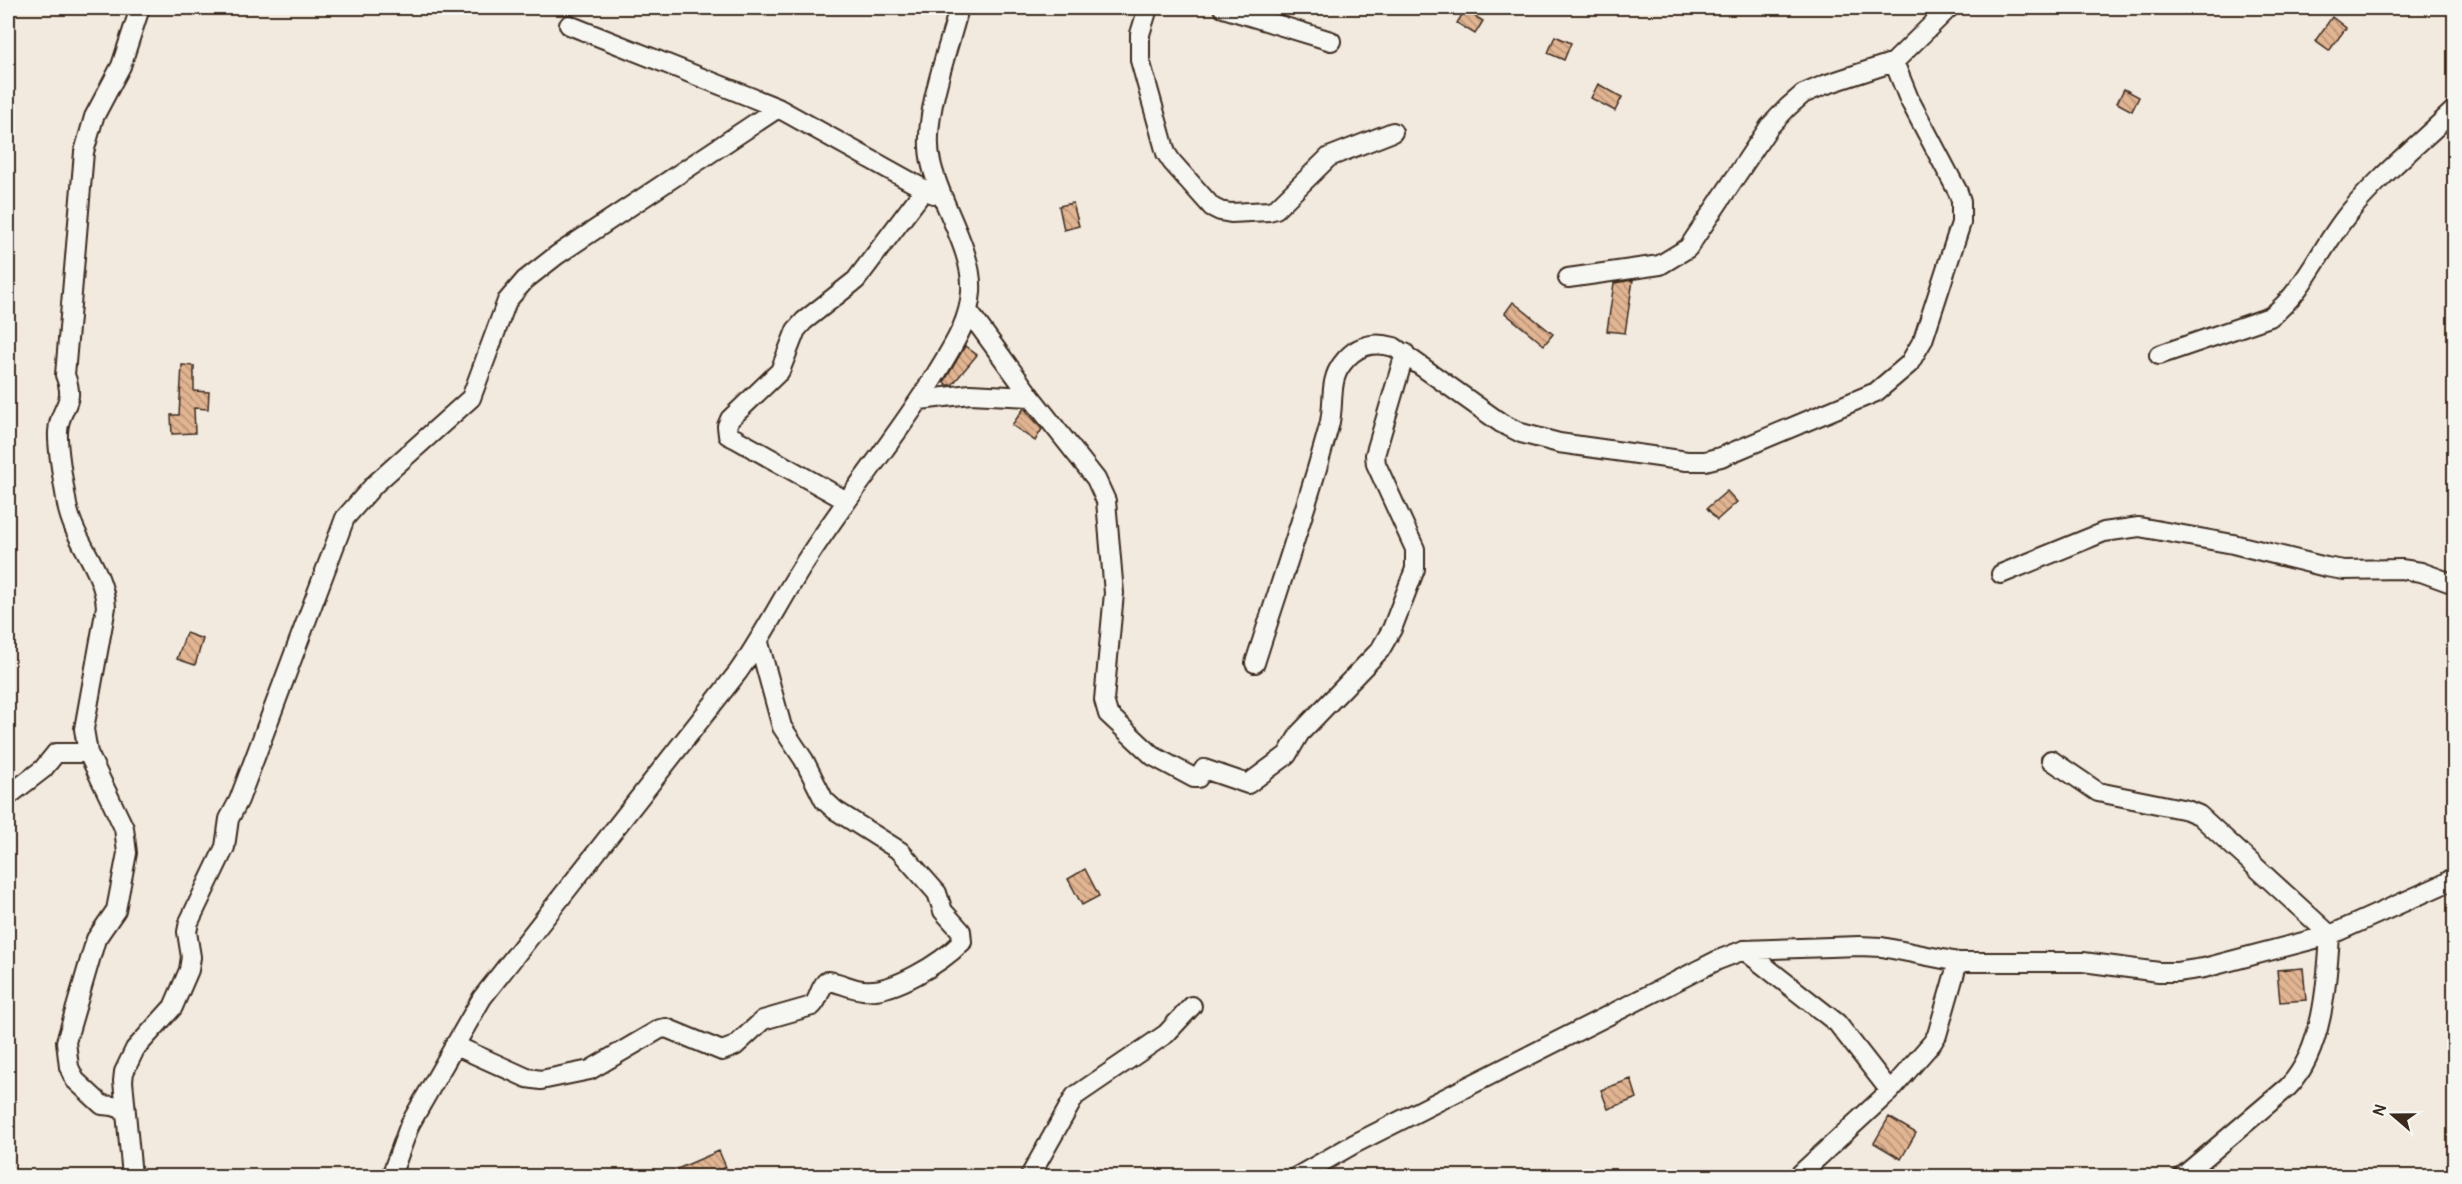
<svg xmlns="http://www.w3.org/2000/svg" width="2462" height="1184" viewBox="0 0 2462 1184" font-family="Pangolin,sans-serif">
  <style>
    .building { fill: url(#building-back-hatch); stroke: #3b2a1e; stroke-width: 1.5 }
    .lines { fill: none; stroke-linecap: round; stroke-linejoin: round }
    .street-casing { stroke: #3b2a1e; stroke-width: 22 }
    .street { stroke: #f6f6f2; stroke-width: 18 }
  </style>
  <defs>
    <pattern id="building-back-hatch" width="6" height="6" patternUnits="userSpaceOnUse" patternTransform="scale(1.5)"><rect width="6" height="6" fill="#e1b492"/><path d="M-1 5l2 2M0 0l6 6M5-1l2 2" fill="none" stroke="#b89377"/></pattern>
  </defs>
  <rect width="100%" height="100%" fill="#f2e9df"/>
  <filter id="ink" filterUnits="userSpaceOnUse"><feTurbulence type="fractalNoise" baseFrequency=".0167" numOctaves="2"/><feDisplacementMap in="SourceGraphic" scale="12" xChannelSelector="R" yChannelSelector="G"/><feConvolveMatrix kernelMatrix="1 2 1 2 8 2 1 2 1" color-interpolation-filters="sRGB"/></filter>
  <g filter="url(#ink)">
    <path class="building" d="M1465,10L1483,21L1475,34L1457,23Z
      M2332,17L2346,28L2329,51L2315,41Z
      M1555,36L1571,43L1564,60L1548,53Z
      M1598,84L1622,97L1615,111L1591,98Z
      M2124,89L2139,97L2132,111L2117,103Z
      M1073,203L1079,226L1064,230L1059,206Z
      M1633,280L1625,333L1607,331L1614,283Z
      M1513,302L1553,334L1544,345L1505,313Z
      M965,346L977,355L952,385H947L944,382Z
      M182,365L194,366V391L209,392L208,409L194,408L195,433L172,434L171,415H179Z
      M1024,408L1042,429L1035,441L1012,425Z
      M1727,491L1737,502L1717,520L1707,508Z
      M186,633L203,639L195,665L177,659Z
      M1085,869L1099,896L1082,905L1068,879Z
      M2303,968L2306,1000L2280,1002L2277,970Z
      M1631,1079L1637,1098L1608,1109L1601,1090Z
      M1889,1117L1916,1133L1901,1159L1874,1143Z
      M719,1151L726,1167L704,1176H661Z"/>
    <g class="lines">
      <g class="street-casing">
        <path id="street" d="M1148,8L1140,34V60L1166,153L1172,162L1212,207L1220,211L1231,213L1269,211L1276,209L1329,157L1393,132
          M1223,8L1331,41
          M569,25L778,108L933,194
          M1568,278L1660,265L1688,248L1769,127L1788,107L1803,94L1824,85L1894,62L1949,8
          M969,312L1031,397L1096,479L1106,501L1114,593L1104,700L1108,714L1153,756L1194,778H1198L1204,769L1248,784L1287,755L1300,733L1380,650L1392,629L1415,569V549L1376,464L1375,455L1405,353
          M2159,355L2270,317C2305,291 2321,247 2348,214C2378,177 2420,143 2454,110
          M920,400L970,394L1031,397
          M847,501L736,439L728,435L727,426L730,419L780,371L796,330L804,321L856,280L924,190
          M2001,574L2104,532L2139,527L2233,544L2326,567L2344,570L2401,569L2421,572L2454,584
          M1255,663C1280,584 1308,505 1329,426C1335,405 1328,382 1342,364C1356,345 1373,341 1394,347L1501,423L1521,433L1559,443L1687,461H1705L1721,457L1876,392L1909,364L1923,340L1961,223V201L1958,192L1909,99L1894,62
          M2051,760L2098,792L2187,810L2199,815L2330,935C2327,983 2323,1051 2288,1087L2183,1176
          M8,796L43,769L56,753H88
          M1744,950L1837,1023L1890,1091
          M454,1045L527,1078L541,1080L590,1070L660,1029L666,1028L722,1051L735,1046L763,1020L812,1006C820,999 819,987 827,981C840,982 851,989 863,990C893,994 942,962 962,942L961,931L943,911L937,893L900,851L835,810L824,800L804,760L782,727L759,643
          M125,1110L113,1106L102,1105L75,1080L69,1067L66,1042L96,939L116,910L127,853L124,828L88,753L84,729L106,607C104,569 74,542 67,505C64,485 57,451 58,432C59,406 77,405 65,375L84,152L94,117L121,66L140,8
          M132,1176L123,1081L124,1072L135,1049L173,1007L189,970L191,957L187,932L189,922L225,847L229,819L239,800L345,518L375,484L471,398L507,301L525,280L557,255L778,108
          M391,1176L410,1124L482,998L738,672C764,635 784,594 809,556C849,494 897,437 936,374C952,347 969,323 971,292C974,251 939,202 931,162C921,120 948,51 959,8
          M1030,1176L1075,1096L1166,1034L1192,1006
          M1298,1176L1354,1144L1718,960L1744,950L1859,946L1882,947L1958,962H2083L2159,972H2177L2204,968L2330,935L2444,884L2454,877
          M1798,1176L1890,1091L1932,1043L1937,1035L1958,962"/>
      </g>
      <use href="#street" class="street"/>
    </g>
  </g>
  <rect width="2462" height="1184" fill="none" stroke="#f6f6f2" stroke-width="30"/>
  <rect x="15" y="15" width="2432" height="1154" fill="none" stroke="#3b2a1e" stroke-width="2" filter="url(#ink)"/>
  <g transform="translate(2393 1115) rotate(290)" stroke="#f6f6f2" stroke-width="4.5" paint-order="stroke">
  <path d="M0-4.5L10 22L0 15L-10 22Z" fill="#3b2a1e"/>
  <text y="-9" font-size="16" font-weight="bold" text-anchor="middle" fill="#3b2a1e">N</text>
  </g>
</svg>
